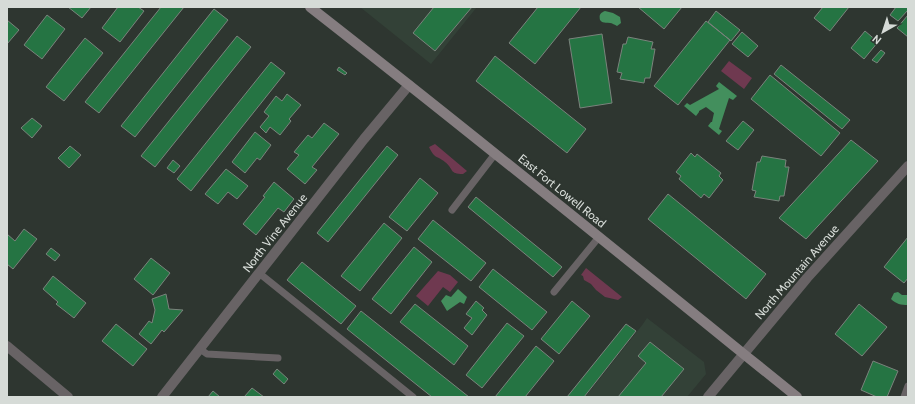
<svg xmlns="http://www.w3.org/2000/svg" width="915" height="404" viewBox="0 0 915 404" font-family="Cabin,sans-serif">
  <style>
    .built { fill: #334137 }
    .green { fill: #6f3950 }
    .water { fill: #438f5d }
    .building { fill: #257443; stroke: #7a837c }
    .lines { fill: none; stroke-linecap: round; stroke-linejoin: round }
    .service { stroke: #686365; stroke-width: 7 }
    .minor { stroke: #686365; stroke-width: 10 }
    .tertiary { stroke: #686365; stroke-width: 10 }
    .secondary { stroke: #857d80; stroke-width: 10 }
    .labels { text-anchor: middle; stroke-width: 4; stroke-linejoin: round; paint-order: stroke }
    .street-label { font-size: 12px; fill: #d6dbd7; stroke: #2e3630 }
  </style>
  <rect width="100%" height="100%" fill="#2e3630"/>
  <path class="built" d="M360,7H477L431,64Z
    M647,318L704,362L706,374L687,397H585L643,324Z"/>
  <path class="green" d="M729,61L752,78L744,89L721,71Z
    M435,144L467,171L463,174C449,174 454,169 445,162C437,155 435,160 429,147Z
    M586,268L622,297L618,300L605,297L596,290L591,284L584,280L583,276L581,275Z
    M438,271L450,275L458,282L450,292L443,287L428,306L416,296Z"/>
  <path class="water" d="M605,11L613,13L620,17L621,23L617,26C615,25 612,23 610,23C605,22 603,24 600,20C599,15 600,13 605,11Z
    M719,82L737,96L733,100L729,98L719,129L722,131L719,135L708,126L711,122H712L714,113L706,107L699,111V112L696,116L684,106L687,103L690,105L719,89L716,86Z
    M458,289L467,297L464,304L460,302L447,311L441,301L446,295L451,297Z
    M898,292L902,295H908V305C901,305 896,304 891,299L894,293Z"/>
  <path class="building" d="M68,7H91L82,18Z
    M118,7H138L144,11L120,42L102,28Z
    M161,7H184L99,113L85,102Z
    M434,7H472L435,51L413,33Z
    M538,7H581L535,64L509,43Z
    M638,7H682L664,29Z
    M823,7H849L830,31L814,18Z
    M896,7H908V10L898,21L890,15Z
    M214,9L228,20L135,137L121,126Z
    M716,11L740,30L731,41L708,22Z
    M47,15L65,29L42,59L24,45Z
    M908,15V37L897,28Z
    M7,20L19,30L7,44Z
    M706,21L730,40L678,105L654,86Z
    M865,31L878,42L864,59L851,48Z
    M742,32L758,46L748,57L732,44Z
    M602,34L612,103L580,108L569,39Z
    M237,36L251,47L155,167L141,156Z
    M628,37L653,42L651,49H655L650,78H645L644,83L620,79L622,73L617,72L623,44H626Z
    M85,38L103,53L64,101L46,87Z
    M881,50L885,53L877,63L872,60Z
    M495,56L586,129L567,153L476,81Z
    M271,62L285,73L191,191L177,179Z
    M781,65L850,120L842,129L774,74Z
    M339,67L347,73L345,75L337,70Z
    M770,75L840,133L821,156L751,99Z
    M287,94L301,105L289,119L291,121L280,135L270,127L266,133L260,127L269,116L264,112L276,96L282,101Z
    M32,118L42,126L32,138L21,128Z
    M743,121L754,130L738,150L726,141Z
    M324,123L339,134L312,167L317,170L305,184L287,169L299,155L294,152L308,135L312,138Z
    M255,132L271,145L260,160L257,158L245,173L232,162Z
    M851,140L878,161L806,239L779,218Z
    M70,146L81,155L69,168L58,158Z
    M387,146L398,155L328,242L317,233Z
    M691,153L695,157L697,154L721,173L719,176L723,180L709,198L704,194L701,198L679,179L681,176L676,172Z
    M762,156L786,160L785,167H789L784,196H780L779,201L754,197L756,191L752,190L757,162H760Z
    M173,160L180,166L174,173L167,168Z
    M226,169L248,186L237,199L228,192L218,204L205,194Z
    M420,178L438,193L407,231L389,217Z
    M274,182L294,199L284,212L278,208L256,235L243,224L265,197L263,196Z
    M668,194L766,274L746,299L648,219Z
    M476,197L562,267L553,277L468,207Z
    M433,220L486,263L471,281L418,239Z
    M384,223L402,238L360,291L341,276Z
    M24,229L37,239L13,269L7,264V234L15,241Z
    M908,237V278L904,283L884,267Z
    M414,247L432,262L391,314L372,299Z
    M51,248L60,255L55,261L46,254Z
    M151,258L170,273L153,295L134,279Z
    M302,262L356,306L341,324L287,280Z
    M493,269L547,312L532,330L479,287Z
    M53,276L86,303L74,318L56,304L58,302L43,289Z
    M166,294L169,309L183,310L164,332L162,330L151,344L139,334L149,321L152,323L155,310L152,299Z
    M476,301L484,308L482,310L487,315L472,335L464,328L472,318L466,314Z
    M572,301L590,316L559,354L541,339Z
    M415,304L468,346L454,365L400,322Z
    M859,304L887,327L862,356L835,334Z
    M361,311L469,397H432L347,329Z
    M507,323L524,336L482,388L466,375Z
    M116,324L147,349L133,366L102,341Z
    M626,324L636,331L584,397H567Z
    M650,342L684,369L661,397H618L646,363L638,356Z
    M536,346L554,361L525,397H495Z
    M873,361L898,371L887,397H877L861,390Z
    M277,369L288,379L284,384L273,374Z
    M252,388L264,397H244Z
    M213,391L220,397H208Z"/>
  <g class="lines">
    <path class="service" d="M452,210L495,154
      M259,273L413,397
      M554,292L599,237
      M200,349L207,354L278,358
      M904,397L908,386"/>
    <path class="minor" d="M7,346L68,397
      M162,397L364,139L409,85"/>
    <path class="tertiary" d="M708,397L807,278L908,166"/>
    <path class="secondary" d="M310,7C474,135 635,266 797,397"/>
  </g>
  <g class="labels">
    <g class="street-label">
      <text transform="translate(562 191) rotate(39)" y="4">East Fort Lowell Road</text>
      <text transform="translate(275 233) rotate(-52)" y="4">North Vine Avenue</text>
      <text transform="translate(797 272) rotate(-49)" y="4">North Mountain Avenue</text>
    </g>
  </g>
  <rect width="915" height="404" fill="none" stroke="#d6dbd7" stroke-width="16"/>
  <g transform="translate(883 32) rotate(219)" stroke="#2e3630" stroke-width="3" paint-order="stroke">
  <path d="M0-3L7 15L0 10L-7 15Z" fill="#d6dbd7"/>
  <text y="-6" font-size="11" font-weight="bold" text-anchor="middle" fill="#d6dbd7">N</text>
  </g>
</svg>
